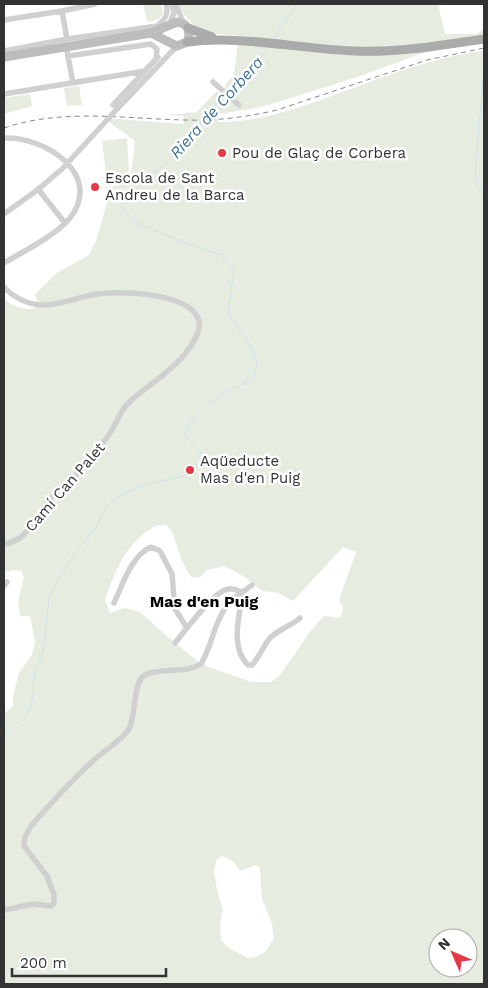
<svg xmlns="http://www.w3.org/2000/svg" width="488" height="988" viewBox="0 0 488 988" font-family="'Work Sans',sans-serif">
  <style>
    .green { fill: #e6ecdf; fill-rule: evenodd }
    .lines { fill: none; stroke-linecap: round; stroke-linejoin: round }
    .stream { stroke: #cfe2ee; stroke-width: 1 }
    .street { stroke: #d0d0d0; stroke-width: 5.5 }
    .secondary { stroke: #bdbdbd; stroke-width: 9 }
    .primary { stroke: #ababab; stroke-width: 9 }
    .rail { stroke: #888; stroke-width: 1; stroke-dasharray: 5 4; stroke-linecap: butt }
    .street-bridge { stroke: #d0d0d0; stroke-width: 5.5 }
    .poi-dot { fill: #e63946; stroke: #fff; stroke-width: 2 }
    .labels { text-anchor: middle; stroke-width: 5; stroke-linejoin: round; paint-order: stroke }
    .poi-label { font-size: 15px; fill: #333; stroke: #fff; text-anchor: start }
    .street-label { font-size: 15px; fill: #333; stroke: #fff }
    .water-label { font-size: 16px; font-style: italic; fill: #3f7597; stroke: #fff }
    .neighbourhood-label { font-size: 16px; font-weight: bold; fill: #000; stroke: #fff }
  </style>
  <rect width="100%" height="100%" fill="#fff"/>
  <path class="green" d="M143,4H160C168,16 158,21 147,22Z
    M178,4H438L445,34H477L484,28V42L423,53L360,76L275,103L256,108L219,114L218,122C254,123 292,110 326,98C377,80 430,57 484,51V984H4V712H6L13,706V696L19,673L32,655L35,641L30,616H20L18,601L24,577L21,571L13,570L8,572L4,571V299C12,306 25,311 35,308L37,302L35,294L58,272L89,255L96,241L111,188L131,174L135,141L104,118L184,124V116L167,115L197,112L217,91L220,94L226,87L225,85L234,74L239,36C205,32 196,36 178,4ZM158,525H166L172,531L182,561L191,577L199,578L207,570L224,566L247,578L262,591L279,593L293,601L343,547L356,552L339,600L343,609L340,618L324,616L313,628L280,675L271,682H251L201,664L167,636L140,612L125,608L110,613L105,600C115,571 128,538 158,525ZM222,856L234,862L240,871L256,865L260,868L262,899L272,924L274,938L266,951L256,957L248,958L227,947L221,940L220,925L223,909L218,895L214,873L216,860ZM438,938H468V968H438Z
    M79,86L82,105L67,106L64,88Z
    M30,94L32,106L4,114V98Z
    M127,138L129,171L117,179L112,174H106L102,141Z"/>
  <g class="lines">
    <path class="stream" d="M274,39L297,4
      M484,72L475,169L477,185L484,196
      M228,91L265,53L269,46
      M4,735L27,714L32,702L35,671L43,653L49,599L57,581L79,548L98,525L102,514L111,502L129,491L149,484L187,475L204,461L200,452L185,435C191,406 229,391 253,379C254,374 257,368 257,363C257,352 235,323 228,314L234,271L221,255L180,241L135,222L121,206C138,184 159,172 178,152C195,134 207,111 225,94"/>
    <path class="street" d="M176,5L184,24
      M62,11L67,39
      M4,20L62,11L95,4
      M169,25L174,13L172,4
      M66,46L73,83
      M4,51L67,39L157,26C165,20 169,14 166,4
      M68,56L151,44L157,49L156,58
      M213,82L239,105
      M4,94L145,71
      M113,105L158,57
      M117,109L177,46
      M4,138C44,136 104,174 70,218C55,236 24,251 4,263
      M38,189L65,223
      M4,214L36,191L62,169L108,119
      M4,287C13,297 27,304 40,305C58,306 75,298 92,295C117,290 186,292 198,318C205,334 181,360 170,369C155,383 137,392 124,408C120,414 117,421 113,428C107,439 99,448 91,459C80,474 64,484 51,498C40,511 34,526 21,537C16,541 10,543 4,544
      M4,586L7,582
      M243,593C239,615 230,648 248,665H252C259,658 263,646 270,638C279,629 291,626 300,618
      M114,603C123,584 131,556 151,547L160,551L172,574L175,609L187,628
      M175,643C184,632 215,590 228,589C233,588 239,591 243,593
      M4,910L33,904L51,906L54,903V895L47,876L24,846L25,837L31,826C51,803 72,780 95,759C105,750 122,740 129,729C136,715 133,681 145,675C162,667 185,674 201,664C213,644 214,620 230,602C236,596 245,591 252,585"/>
    <path class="secondary" d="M4,57L151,33L177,22L184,24L188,28L189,36L187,42L177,46L151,33"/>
    <path class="primary" d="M188,28L212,37
      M187,42C242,35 299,49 355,51C398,53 442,45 484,39"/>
    <path class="rail" d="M4,128C63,108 126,119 186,120C217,121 247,117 277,110L427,60L484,48"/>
    <path class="street-bridge" d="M108,119L117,109"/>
  </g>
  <g class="poi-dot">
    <circle cx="222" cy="153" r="5"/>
    <circle cx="95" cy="187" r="5"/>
    <circle cx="190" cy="470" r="5"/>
  </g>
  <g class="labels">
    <g class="poi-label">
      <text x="232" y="158">Pou de Glaç de Corbera</text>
      <text x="105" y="183">Escola de Sant<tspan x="105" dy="17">Andreu de la Barca</tspan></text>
      <text x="200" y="466">Aqüeducte<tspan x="200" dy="17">Mas d'en Puig</tspan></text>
    </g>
    <g class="street-label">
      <text transform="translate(65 487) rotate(-49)" y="5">Camí Can Palet</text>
    </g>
    <g class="water-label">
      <text transform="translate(216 107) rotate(-48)" y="6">Riera de Corbera</text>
    </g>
    <g class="neighbourhood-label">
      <text x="204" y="607">Mas d'en Puig</text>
    </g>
  </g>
  <rect width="488" height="988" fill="none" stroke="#333333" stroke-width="10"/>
  <g transform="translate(453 953) rotate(315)"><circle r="24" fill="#ffffff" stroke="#adadad"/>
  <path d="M0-4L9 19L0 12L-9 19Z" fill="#e63946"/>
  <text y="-8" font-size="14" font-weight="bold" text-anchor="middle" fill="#333333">N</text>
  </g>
  <path d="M12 968v8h154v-8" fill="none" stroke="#333333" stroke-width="2.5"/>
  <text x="20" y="968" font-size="15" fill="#333333" stroke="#ffffff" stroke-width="4" paint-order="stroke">200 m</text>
</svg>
